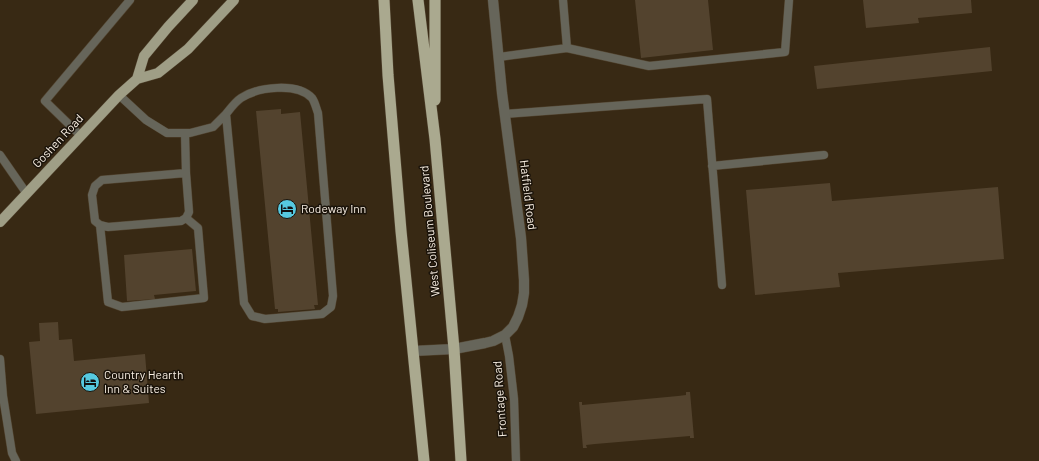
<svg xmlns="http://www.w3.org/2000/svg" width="1039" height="461" viewBox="0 0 1039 461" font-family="Barlow,sans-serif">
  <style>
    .building { fill: #53432e }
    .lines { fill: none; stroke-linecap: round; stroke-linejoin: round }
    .service-casing { stroke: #534531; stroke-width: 9 }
    .minor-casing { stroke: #534531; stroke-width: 11 }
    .primary-casing { stroke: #534531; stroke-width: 11 }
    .trunk-casing { stroke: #534531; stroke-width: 12 }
    .service { stroke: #66655a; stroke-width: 8 }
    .minor { stroke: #66655a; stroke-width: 10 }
    .primary { stroke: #9f9e86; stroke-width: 10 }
    .trunk { stroke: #aaa98f; stroke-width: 11 }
    .labels { text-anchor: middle; stroke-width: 3; stroke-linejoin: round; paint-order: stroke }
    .street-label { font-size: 12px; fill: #f8eee2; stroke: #1a130a }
    .poi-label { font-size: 12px; fill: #f8eee2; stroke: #1a130a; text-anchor: start }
  </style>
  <rect width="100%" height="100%" fill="#382914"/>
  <path class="building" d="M635,0H708L713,50L641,58Z
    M863,0H971L972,13L918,18L919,23L866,28Z
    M990,47L992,71L817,89L814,66Z
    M281,109V114L300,112L318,305H314L315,309L278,312V309H275L256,111Z
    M830,183L832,201L998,187L1004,259L838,273L840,287L755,295L746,190Z
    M192,249L196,291L154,295L155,299L127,301L124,255Z
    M58,322L59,340L72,339L74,361L145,354L149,403L36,414L29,342L40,341L39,323Z
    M686,392H690L694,438H690V436L595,444L586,445L587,448H583L579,402H582V405L678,396L686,395Z"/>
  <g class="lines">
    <g class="service-casing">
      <path id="service" d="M563,0L567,48
        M499,57L567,48L649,66L785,52L789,0
        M119,95L146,120L167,133H190L213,127L226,114L244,303L252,316L265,319L322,314L331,307L333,296L318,113C316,108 315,102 312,98C297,82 258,87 241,98C235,102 230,109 226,114
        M505,114L707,99L722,285
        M185,133L186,173L102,180L95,186L92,195L95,221L100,225L108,227L181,221L186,218L189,212L186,173
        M81,136L45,101L130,0
        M0,155L27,194
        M712,166L824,155
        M100,225L108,302L122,307L204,298L198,228L186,218
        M505,335L509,356L514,399L516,461
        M0,359L3,396L0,399
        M3,396L12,453L16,461"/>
    </g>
    <g class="minor-casing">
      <path id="minor" d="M413,351L454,349L485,343L493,341L505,335L513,327L518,317L522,305L524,293V280L521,238L502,93L493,0"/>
    </g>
    <g class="primary-casing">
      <path id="primary" d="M137,79L144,56L168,27L193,0
        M0,222L119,95L137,79L158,73L188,49L234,0"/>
    </g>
    <g class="trunk-casing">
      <path id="trunk" d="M384,0L388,75L401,231L424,461
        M418,0L435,139L454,349L461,461
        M435,0V100"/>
    </g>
    <use href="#service" class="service"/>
    <use href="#minor" class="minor"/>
    <use href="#primary" class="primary"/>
    <use href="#trunk" class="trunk"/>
  </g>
  <defs>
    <g id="hotel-disc" transform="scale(1)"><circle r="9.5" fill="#56c9e0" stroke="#1a130a"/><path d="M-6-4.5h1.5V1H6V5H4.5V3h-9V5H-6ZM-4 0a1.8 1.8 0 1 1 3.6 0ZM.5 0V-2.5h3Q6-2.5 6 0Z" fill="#111"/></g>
  </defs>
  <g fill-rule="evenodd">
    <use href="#hotel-disc" x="287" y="209"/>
    <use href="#hotel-disc" x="90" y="382"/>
  </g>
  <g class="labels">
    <g class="street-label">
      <text transform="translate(58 141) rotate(-47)" y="4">Goshen Road</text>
      <text transform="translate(528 195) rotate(83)" y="4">Hatfield Road</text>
      <text transform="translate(430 231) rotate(-95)" y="4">West Coliseum Boulevard</text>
      <text transform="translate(500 399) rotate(-94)" y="4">Frontage Road</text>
    </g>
    <g class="poi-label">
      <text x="301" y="213">Rodeway Inn</text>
      <text x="104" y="379">Country Hearth<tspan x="104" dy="14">Inn &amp; Suites</tspan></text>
    </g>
  </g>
</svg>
